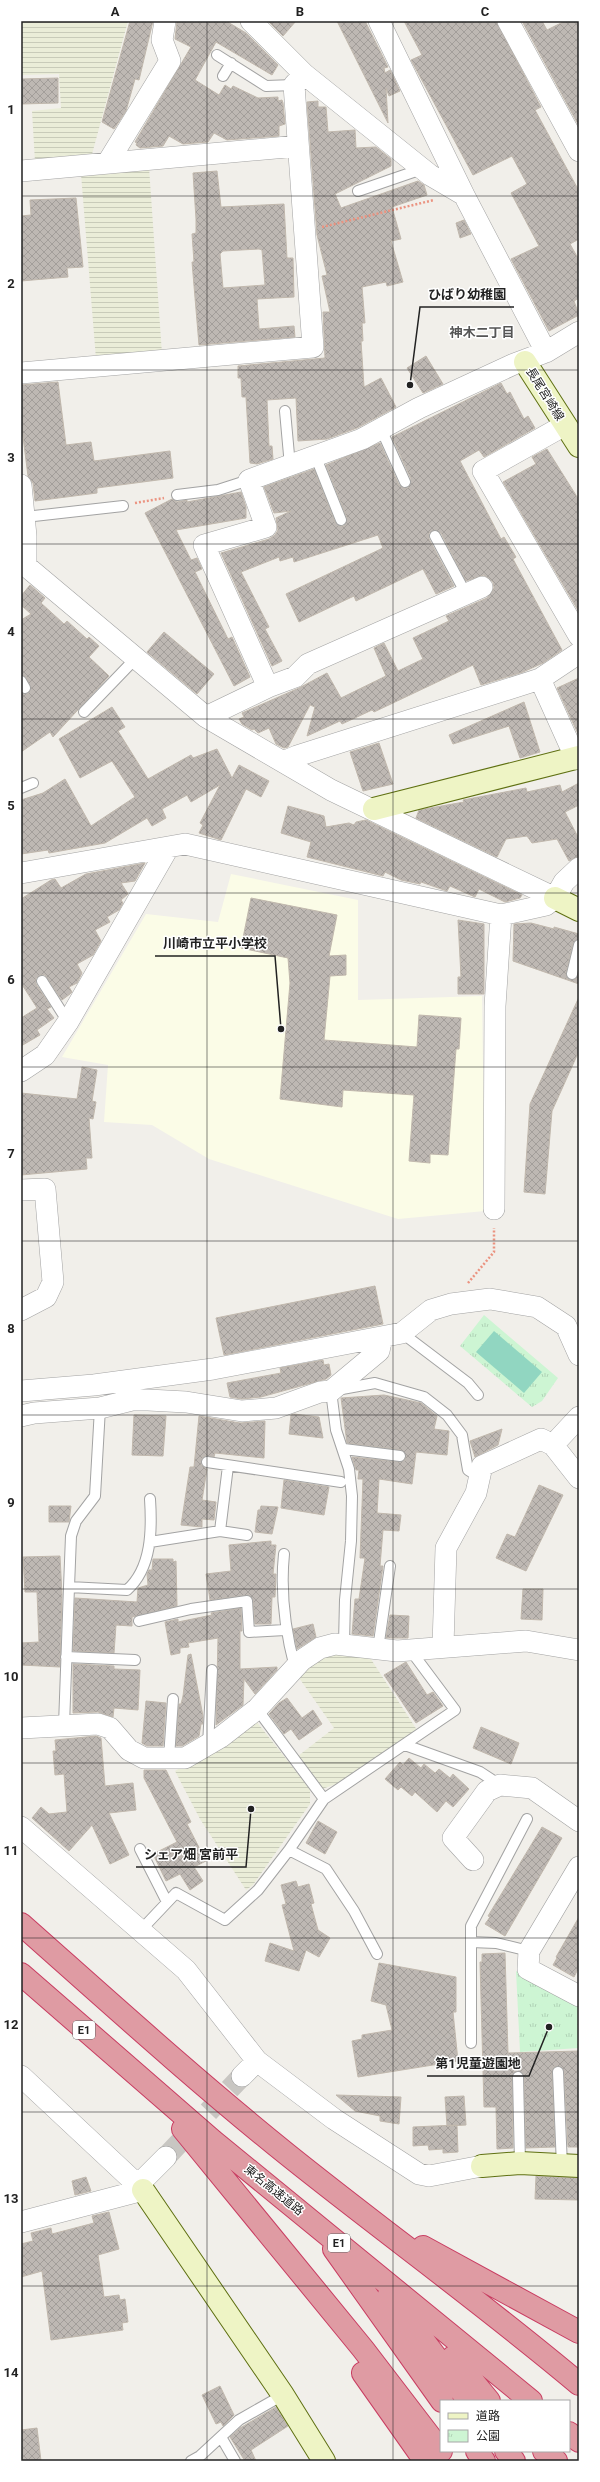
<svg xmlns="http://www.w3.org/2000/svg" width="600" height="2482" viewBox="0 0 600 2482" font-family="Roboto,'Noto Sans JP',sans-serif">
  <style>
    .education { fill: #fbfce7 }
    .farmland { fill: url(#farmland-rules) }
    .park { fill: url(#park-tufts) }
    .pitch { fill: #91d6c1 }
    .building { fill: url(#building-cross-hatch); stroke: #c1b8ad; fill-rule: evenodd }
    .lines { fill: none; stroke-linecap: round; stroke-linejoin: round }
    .street-tunnel { stroke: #c8c6c2; stroke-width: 21; stroke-dasharray: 21 10; stroke-linecap: butt }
    .lane-casing { stroke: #a3a3a3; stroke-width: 12 }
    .street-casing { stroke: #a3a3a3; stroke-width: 22 }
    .secondary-casing { stroke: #5f7012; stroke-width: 24 }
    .highway-casing { stroke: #c93d62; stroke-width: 24 }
    .path { stroke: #eb9380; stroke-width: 2.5; stroke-dasharray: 2 2; stroke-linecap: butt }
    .lane { stroke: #fff; stroke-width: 10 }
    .street { stroke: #fff; stroke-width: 21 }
    .secondary { stroke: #eef4c5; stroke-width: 22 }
    .highway { stroke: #df9ba3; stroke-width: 22 }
    .grid { fill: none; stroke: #222; stroke-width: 1; stroke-opacity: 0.55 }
    .labels { text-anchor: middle; stroke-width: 3; stroke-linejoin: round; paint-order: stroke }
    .shield { fill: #fff; stroke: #646464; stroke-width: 1 }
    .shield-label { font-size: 11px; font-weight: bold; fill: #222 }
    .street-label { font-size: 12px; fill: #222; stroke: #fff }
    .neighbourhood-label { font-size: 13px; font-weight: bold; fill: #555; stroke: #fff }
    .leader { fill: none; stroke: #222; stroke-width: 1.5 }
    .callout-dot { fill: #222; stroke: #fff; stroke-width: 1.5 }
    .callout-label { font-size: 13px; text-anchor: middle; font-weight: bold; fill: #222; stroke: #fff; stroke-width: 3; stroke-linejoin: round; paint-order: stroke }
    .neatline { fill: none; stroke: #222; stroke-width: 1.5 }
    .grid-label { font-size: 13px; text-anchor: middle; font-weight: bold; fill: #222 }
  </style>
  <defs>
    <pattern id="farmland-rules" width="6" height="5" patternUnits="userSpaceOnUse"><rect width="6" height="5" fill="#eaedd8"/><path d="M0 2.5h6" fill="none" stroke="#c8cbb9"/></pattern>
    <pattern id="park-tufts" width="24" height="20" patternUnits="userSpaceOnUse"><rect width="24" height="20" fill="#cdf5d3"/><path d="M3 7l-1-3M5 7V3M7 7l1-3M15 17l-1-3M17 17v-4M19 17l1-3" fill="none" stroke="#b0d2b5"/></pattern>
    <pattern id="building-cross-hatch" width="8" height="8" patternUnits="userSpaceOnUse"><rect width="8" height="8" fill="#beb8b3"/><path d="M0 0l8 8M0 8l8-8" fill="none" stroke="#a39e9a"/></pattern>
  </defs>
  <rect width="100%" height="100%" fill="#f1efea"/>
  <path class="education" d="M231,874L358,900V1000L482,996L485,1211L398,1219L209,1159L152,1125L104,1122L108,1065L62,1057L146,914L218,922Z"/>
  <path class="farmland" d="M21,21H128L91,158L35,162L32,111L61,108L59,74L21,75Z
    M149,167L162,354L96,359L81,174Z
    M365,1650L417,1730L336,1784L322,1789L298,1756L334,1728L297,1675L327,1652Z
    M256,1721L310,1789V1804L253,1885L246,1890L200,1819L175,1771Z"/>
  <path class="park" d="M484,1315L558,1378L542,1401L532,1407L460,1346Z
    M516,1971L579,2005V2048L520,2052Z"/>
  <path class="pitch" d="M494,1331L542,1372L524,1393L476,1352Z"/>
  <path class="building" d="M130,21H153L139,80L135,79L126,111L114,129L102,122Z
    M177,21H226L246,33L278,65L272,75L216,42L195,80L219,95L225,85L231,89L233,86L258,98L278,97V101L282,100L283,103L285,124L279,126V136L227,140L214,133L208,142L183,144L169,136L163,146L140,148L136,145L137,143L135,142L191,47L175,39Z
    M268,21H296L283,36Z
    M337,21H365L388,67L384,68L385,73L390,70L400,91L389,96L386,88L388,123Z
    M404,21H496L541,107L535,110L579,191V239L570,244L579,260V298L574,301L579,315L549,331L511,259L539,246L511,193L527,184L512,156L473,175L411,60L422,55Z
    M522,21H542L547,30L565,21H579V126Z
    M58,78V103L21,104V79Z
    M318,101V107H326L328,132L355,130L356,148L376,147L391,159V166L335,194L341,208L418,181L424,185L427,195L392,207L401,239L391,241L403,282L387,286L386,282L362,287L365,323H362L363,341H361L364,387L381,378L396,407L357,428L327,439L298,441L296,398L267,400L269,446H272L273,459L257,464L250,463L246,397H242L241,378H238V366L325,358L323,312H330L322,276L327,275L317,235L307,102Z
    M217,171L221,207L284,204L287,258H293L294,297L257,299L259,329L294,326L295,337L199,345L192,262H194L192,234L196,233V219L193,173ZM259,249L262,250L265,285L223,288L220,254L223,251Z
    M76,198L83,267L67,268L68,277L21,281V216L31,215L30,200Z
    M464,220L471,234L460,238L456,223Z
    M426,356L443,384L423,393L407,368Z
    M58,382L66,445L91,442L94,461L170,451L173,478L97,488V493L35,501L33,483L28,476L21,421V385Z
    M501,383L507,394L510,392L524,419L528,416L535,428L484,457L479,450L460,461L501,539L504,537L516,557L513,559L562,650L543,663L523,672L481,685L473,665L374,712L372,710L342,724L340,721L307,736L315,707L310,705L288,747L284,748L276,744L269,728L258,733L254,729L252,730L242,724L239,719L244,717L242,713L299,688L327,673L341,698L386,676L374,648L384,643L398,671L423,659L413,638L449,621L446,616L487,598L494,588L493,582L484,575L466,581L441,533L435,530L429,533V539L454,586L436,594L423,569L356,601L354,596L299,622L286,594L383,548L378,535L294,562L293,557L280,561L279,557L241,572L269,627L265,629L282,661L272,666L221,553L269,539L275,535L278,530L276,518L291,511L274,513L264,487L314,469L335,522L340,526H344L347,518L326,465L380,443L399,485L404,488H408L411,479L392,437Z
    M547,449L579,500V612L503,482L536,464L532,457Z
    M241,492L246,507V518L176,530L191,560L197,558L202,569L195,572L228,639L232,637L250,677L234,686L145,513L172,499L177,502L187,500V502Z
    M30,585L45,598L41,603L64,624L67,621L87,639L89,637L99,646L89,657L109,676L53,737L50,732L21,752V693L28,694L31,688L26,677L21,675V620L31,614L21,605V596Z
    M164,632L214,674L197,694L147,652Z
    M579,678V736L557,688Z
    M524,702L540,752L520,758L509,726L453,744L449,735Z
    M112,707L125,727L118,731L148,779L191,755L193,758L217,749L232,778L239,765L269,781L261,797L246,789L221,840L199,833L203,825L200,823L220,785L191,802L187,795L162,809L166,818L152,826L147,818L105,843L49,853L48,850L21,854V800L43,793L65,779L91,826L135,797L112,761L80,778L59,739Z
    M379,743L393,784L363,791L350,752Z
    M579,783V805L565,812L579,839V856L569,861L557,839L532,843L527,836L506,839L497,857L416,818L419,810L464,802L463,800L526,788L527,792L560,785L562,792Z
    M288,806L324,816L326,827L349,823L354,825L356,822L366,820L522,895L520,898L505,902L479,889L475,897L450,886L447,891L421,882L420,884L401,880L385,872L383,876L307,857L311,842L281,833Z
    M145,863L135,881L121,883L128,894L121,900L123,903L119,910L107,917L110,922L95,930L101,941L93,955L77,964L82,973L77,983L69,987L72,992L70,994L62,1000L45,975H41L36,978V984L51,1007L47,1009L54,1018L37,1030L40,1035L21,1046V1018L37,1008L21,983V899L51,880L55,879L61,888L86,874Z
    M251,898L337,915L329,956L346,955V975L330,976L324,1040L417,1047L419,1015L461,1018L459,1049H456L448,1155L430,1154V1163L409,1161L414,1095L343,1090L342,1107L280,1099L290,983L288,958L241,948Z
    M458,920L484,924V994H458V977H461Z
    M531,923L554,929V927L579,934V939L573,943L566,973L567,978L571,980L576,979L579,973V984L513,961L514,924Z
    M579,997V1051L552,1111L545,1194L524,1192L530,1104Z
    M82,1067L97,1070L92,1101L96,1102L93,1119L89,1118L92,1158H86L87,1169L21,1175V1093L77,1099Z
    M375,1286L383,1324L224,1355L216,1318Z
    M323,1360L324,1365L329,1364L331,1375L326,1379L261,1397L242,1399L230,1397L227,1383L281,1373L280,1368Z
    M384,1395L421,1403L437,1416L434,1429L449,1431L447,1455L416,1452L412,1484L379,1479L377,1513L401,1515L399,1531L383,1530L380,1566H383L373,1636L352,1634L355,1599H359L365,1558H360L363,1479H358L359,1470H356L352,1457L400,1462L405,1460L406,1456L401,1450L347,1443L341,1398Z
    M294,1414L319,1417L323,1438L289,1434L291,1415Z
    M134,1415L166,1416L163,1456L132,1455Z
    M199,1416L240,1423L265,1421L264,1458L215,1453L214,1457L205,1456L202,1458L201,1465L207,1469L202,1500L216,1502L214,1520L202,1519V1527L181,1525L190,1467H194Z
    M502,1429L498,1445L475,1457L470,1441Z
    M284,1480L329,1487L324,1515L281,1508Z
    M539,1485L563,1495L526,1571L496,1558L507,1534L515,1537Z
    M49,1506H71L69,1522H49Z
    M261,1506L278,1507L272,1534L255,1532L258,1510H260Z
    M271,1541V1545H276L273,1574H276L275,1597H272L271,1624H255L253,1601L249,1595L210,1600L206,1574L231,1571L229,1545Z
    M60,1556L62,1595L60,1667L21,1665V1643L39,1642L37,1592H25L23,1557Z
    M153,1559H173V1562L176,1561L177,1606L132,1617V1626L116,1625L114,1653L73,1651L75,1598L137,1602L138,1588L148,1585L147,1574L149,1570H152Z
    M523,1589H543L542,1620L521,1619Z
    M241,1608L242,1631H240V1669L277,1667V1670L255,1694L244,1679L243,1705L216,1725L218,1638L188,1643L189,1647L180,1648V1653L171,1655L165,1622L178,1619V1622L212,1615L211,1613Z
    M390,1615L409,1616L408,1638H386Z
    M313,1624L316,1637L297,1649L293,1629Z
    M191,1654L203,1716V1724H201L199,1736L182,1746H176L179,1704H181L183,1696L188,1655Z
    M406,1662L427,1695L433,1692L443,1706L416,1723L384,1675Z
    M73,1664L114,1666V1669L140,1670L138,1710L114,1708L113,1717L98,1712L73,1713Z
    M287,1698L302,1718L313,1710L322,1724L299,1740L291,1729L284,1734L269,1714L279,1703Z
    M146,1701L166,1703L163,1746H147L142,1743Z
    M481,1727L519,1743L511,1764L473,1748Z
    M96,1736L101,1738L105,1786L133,1783L136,1810L109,1813L129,1855L110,1864L92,1825L69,1851L32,1818L41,1807L49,1814L67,1812L64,1774L55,1775L53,1751H56L55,1740Z
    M409,1758L421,1768L424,1764L435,1773L439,1769L450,1778L453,1774L469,1789L453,1807L446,1801L437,1812L415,1792L412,1796L401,1787L398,1790L385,1779L400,1762L403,1765Z
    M144,1770H166L191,1822L187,1824L206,1861L194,1867L203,1881L190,1890L180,1874L166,1881L153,1854L177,1842L144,1778Z
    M318,1821L337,1832L325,1854L306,1843Z
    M542,1827L562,1838L505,1936L485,1924L490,1917L488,1916Z
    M296,1881L298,1887L309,1884L314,1903L311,1904L318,1930L330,1938L319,1957L306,1950L299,1971L265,1961L270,1943L294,1951L282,1905L286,1904L281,1885Z
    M579,1917V1967L574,1977L553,1965L557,1958L556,1957Z
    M505,1953L508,2053L579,2051V2147H568L564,2072L558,2066L554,2067L552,2072L555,2147L526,2148L524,2077L518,2071L514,2072L512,2077L513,2148L497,2149L496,2107H484L480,1962H482V1954Z
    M379,1963L456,1977V2012H453L458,2061L358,2077L352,2041L362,2039V2035L392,2030L386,2005L371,2001Z
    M336,2095L401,2097L399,2124L380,2121V2116L355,2111Z
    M464,2096L466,2125L447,2126L445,2097Z
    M457,2125L458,2152L443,2153V2149L429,2150L428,2145L413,2146V2127Z
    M536,2176L579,2178V2200L535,2199Z
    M86,2177L91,2191L75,2195L72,2181Z
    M109,2212L119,2249L98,2255L104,2297L119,2295L120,2300L125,2299L128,2322L122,2323L123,2330L51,2340L42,2271L21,2277V2244L33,2241L31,2233L51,2228L52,2234L94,2223L92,2216Z
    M220,2386L234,2415L223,2426L221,2422L216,2424L202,2395Z
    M276,2407L288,2426L251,2450L256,2461H245L230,2437L240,2428Z
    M37,2428L41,2461H21V2430Z"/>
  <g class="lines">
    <path class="street-tunnel" d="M166,2157L242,2076"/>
    <g class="lane-casing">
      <path id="lane" d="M217,55L266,86L294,85
        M223,76L231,63
        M358,191L422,169
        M285,411L290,466
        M381,429L405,482
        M315,455L341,520
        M177,495L218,490L249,480
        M25,517L123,506
        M435,536L466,594
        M21,681L25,688
        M84,712L136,658
        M21,788L33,783
        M572,974L579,945
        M42,981L68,1022
        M402,1333L468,1383L478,1395
        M344,1449L400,1456
        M207,1462L341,1482
        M220,1531L228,1466
        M150,1542L220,1531L247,1535
        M284,1554C280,1593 285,1630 295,1668
        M69,1587L71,1536L76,1521L95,1496L100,1408
        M139,1621L191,1609L247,1601L249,1632L285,1630
        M344,1643L345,1600L351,1541L352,1496L349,1469L336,1430L331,1391L375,1383L424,1397L447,1415L462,1435L468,1470L479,1477
        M378,1649L390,1566
        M66,1657L135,1660
        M257,1709L324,1799
        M64,1725L69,1587L127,1590C152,1568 152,1529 150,1499
        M208,1745L212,1670
        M405,1745L480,1772L500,1785
        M169,1758L173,1699
        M140,1849L167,1902
        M289,1850L326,1869L354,1911L377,1954
        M141,1930L176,1893L225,1920L258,1890L289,1850L324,1799L455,1710L411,1651
        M471,1942L496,1943L529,1951
        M471,2043V1926L527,1819
        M558,2072L562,2166
        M518,2077L520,2163
        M221,2437L235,2461
        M191,2461L200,2456L239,2420L283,2395"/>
    </g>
    <g class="street-casing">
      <path id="street" d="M251,21L304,74
        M379,21L464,195L546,352
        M508,21L579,151
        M108,162L170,61L162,40L165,21
        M21,171L298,146
        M21,373L313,347L294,85L304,74L430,175L464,195
        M565,425L483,471L579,636
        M21,485L26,536V566L206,717L331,790L555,898
        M540,679L576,759
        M268,687L204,545L266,527L249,480L362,439L419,408L514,364L546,352L579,332
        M206,717L268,687L295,677L308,664L482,587
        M283,762L297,756L540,679L579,653
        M21,873L185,844L501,915L546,905L555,898L564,882L579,868
        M21,1071L45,1055L68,1022L168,848
        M21,1190L45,1189L53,1282L46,1297L21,1310
        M494,1209L495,1006L501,915
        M21,1391L94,1385L213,1369L402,1333L431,1310L451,1304L490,1299L537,1307L566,1326L579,1355
        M21,1416L34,1413L100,1408L132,1400H148L186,1402L242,1411L276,1408L320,1392L331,1391L379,1351L382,1337
        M553,1445L579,1417
        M443,1646L446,1548L476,1493L482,1466L541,1439L553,1445L579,1478
        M21,1728L98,1724L110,1728L129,1750L144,1758H185L221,1737L257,1709L302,1660L320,1648L335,1644L397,1651L526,1641L579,1650
        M21,1827L186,1970L257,2061L334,2119L419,2174L429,2176L482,2166
        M473,1860L453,1838L487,1791L500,1785L532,1788L579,1821
        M579,1867L529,1951L528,1969L579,1996
        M21,2076L143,2190L21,2222
        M242,2076L257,2061
        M139,2184L166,2157"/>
    </g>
    <g class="secondary-casing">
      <path id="secondary" d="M525,362L579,446
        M374,809L579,757
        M555,898L579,910
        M482,2166L520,2163L579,2166
        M143,2190L283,2395L324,2461"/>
    </g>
    <g class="highway-casing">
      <path id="highway" d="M21,1924C109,2002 196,2081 288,2155C384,2232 484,2304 579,2384
        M21,1974L213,2141L531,2401
        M183,2129L363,2349L441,2451
        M423,2247L579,2332
        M334,2249L442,2401
        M389,2295L469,2401
        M453,2357L489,2401
        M363,2373L425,2461
        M569,2433L579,2441
        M477,2451L484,2461
        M506,2451L514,2461
        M544,2451L556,2461"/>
    </g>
    <path class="path" d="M322,227L434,200
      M135,503L164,498
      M468,1283L494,1252V1228"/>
    <use href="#lane" class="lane"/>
    <use href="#street" class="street"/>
    <use href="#secondary" class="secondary"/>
    <use href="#highway" class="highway"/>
  </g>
  <path class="grid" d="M207,21V2461M393,21V2461M21,196H579M21,370H579M21,544H579M21,719H579M21,893H579M21,1067H579M21,1241H579M21,1415H579M21,1589H579M21,1763H579M21,1938H579M21,2112H579M21,2286H579"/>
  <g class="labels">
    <g class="shield">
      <rect x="73" y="2021" width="22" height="18" rx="3"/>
      <rect x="328" y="2234" width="22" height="18" rx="3"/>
    </g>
    <g class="shield-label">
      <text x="84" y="2034">E1</text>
      <text x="339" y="2247">E1</text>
    </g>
    <g class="street-label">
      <text transform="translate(545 394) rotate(58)" y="4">長尾宮崎線</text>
      <text transform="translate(274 2190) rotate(39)" y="4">東名高速道路</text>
    </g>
    <g class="neighbourhood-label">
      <text x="482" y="337">神木二丁目</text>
    </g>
  </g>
  <path class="leader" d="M410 385L420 307H514M281 1029L275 956H155M251 1809L246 1867H136M549 2027L529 2076H427"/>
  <g class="callout-dot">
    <circle cx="410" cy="385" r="4"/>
    <circle cx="281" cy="1029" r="4"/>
    <circle cx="251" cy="1809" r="4"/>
    <circle cx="549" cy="2027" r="4"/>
  </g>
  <g class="callout-label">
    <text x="467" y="299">ひばり幼稚園</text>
    <text x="215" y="948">川崎市立平小学校</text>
    <text x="191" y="1859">シェア畑 宮前平</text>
    <text x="478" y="2068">第1児童遊園地</text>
  </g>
  <rect width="600" height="2482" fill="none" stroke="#ffffff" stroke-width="44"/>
  <rect x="440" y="2400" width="130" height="52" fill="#ffffff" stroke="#a7a7a7"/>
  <rect x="448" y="2413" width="20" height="6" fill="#eef4c5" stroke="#a7a7a7"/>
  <text x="476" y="2420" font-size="12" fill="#222222">道路</text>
  <rect x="448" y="2430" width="20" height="12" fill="url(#park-tufts)" stroke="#a7a7a7"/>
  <text x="476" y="2440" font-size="12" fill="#222222">公園</text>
  <rect x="22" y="22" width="556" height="2438" class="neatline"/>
  <g class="grid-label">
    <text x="115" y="16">A</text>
    <text x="300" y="16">B</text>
    <text x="485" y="16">C</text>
    <text x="11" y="114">1</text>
    <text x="11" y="288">2</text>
    <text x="11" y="462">3</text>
    <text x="11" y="636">4</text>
    <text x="11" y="810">5</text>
    <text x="11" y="984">6</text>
    <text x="11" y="1158">7</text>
    <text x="11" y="1333">8</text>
    <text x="11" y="1507">9</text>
    <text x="11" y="1681">10</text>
    <text x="11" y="1855">11</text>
    <text x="11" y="2029">12</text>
    <text x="11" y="2203">13</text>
    <text x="11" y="2377">14</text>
  </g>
</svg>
